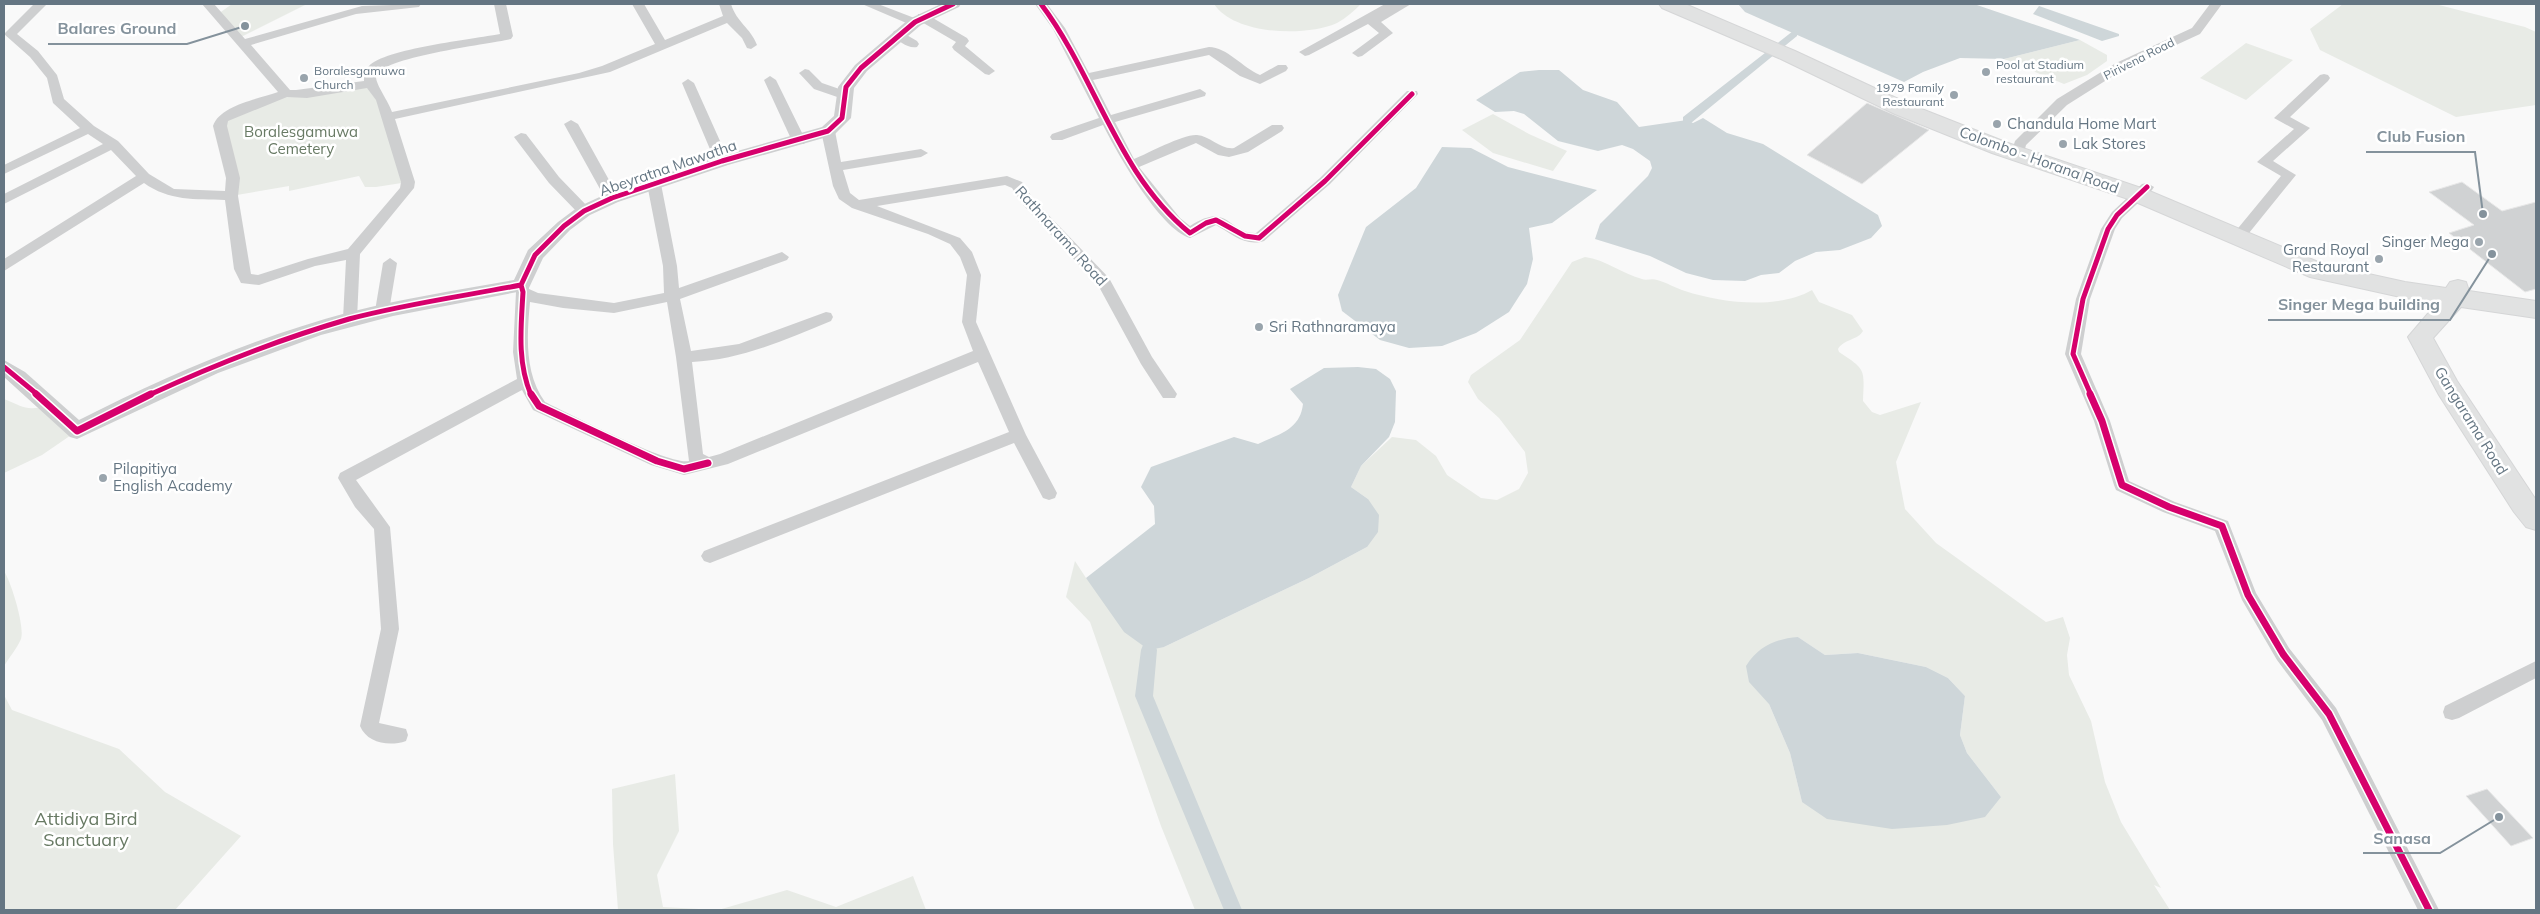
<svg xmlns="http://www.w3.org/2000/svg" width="2540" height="914" viewBox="0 0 2540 914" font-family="Mulish,sans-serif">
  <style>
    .green { fill: #e8ebe6; fill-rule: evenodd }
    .water { fill: #ced6d9 }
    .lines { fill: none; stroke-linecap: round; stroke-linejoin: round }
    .canal { fill: #ced6d9; fill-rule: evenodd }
    .building { fill: #d0d2d3; stroke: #e8e8e8 }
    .primary-casing { stroke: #d5d6d7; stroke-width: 2 }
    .minor { fill: #cecfd0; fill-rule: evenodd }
    .tertiary { fill: #cecfd0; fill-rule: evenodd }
    .primary { fill: #e1e2e2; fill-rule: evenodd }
    .cycleway-far1-casing { stroke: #fff; stroke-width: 8 }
    .cycleway-casing { stroke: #fff; stroke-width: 10 }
    .cycleway-far1 { stroke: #d6006c; stroke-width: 5 }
    .cycleway { stroke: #d6006c; stroke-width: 7 }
    .poi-dot { fill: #99a4ac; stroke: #fff; stroke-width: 2 }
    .labels { text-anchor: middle; stroke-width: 5; stroke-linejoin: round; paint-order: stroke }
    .far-street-label { font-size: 12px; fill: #657683; stroke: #fff }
    .far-poi-label { font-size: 12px; fill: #657683; stroke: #fff; text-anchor: start }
    .poi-label { font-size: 15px; fill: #657683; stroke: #fff; text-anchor: start }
    .park-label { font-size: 15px; fill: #687a64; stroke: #fff }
    .street-label { font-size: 15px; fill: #657683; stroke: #fff }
    .near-park-label { font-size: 18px; fill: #687a64; stroke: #fff }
    .leader { fill: none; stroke: #84929c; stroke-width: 2 }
    .callout-dot { fill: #84929c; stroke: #fff; stroke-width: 2 }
    .callout-label { font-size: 16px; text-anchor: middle; font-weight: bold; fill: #84929c; stroke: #fff; stroke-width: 5; stroke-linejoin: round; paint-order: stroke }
  </style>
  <rect width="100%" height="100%" fill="#f9f9f9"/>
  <path class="green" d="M232,4H307L239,38L218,14Z
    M1214,4H1361C1354,11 1346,18 1337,23C1306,37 1234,35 1214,4Z
    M2343,4H2435L2525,27L2536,32V105L2456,117L2320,50L2310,29Z
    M2080,40L2107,55V61L2087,75L2064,84L2004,59Z
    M2246,43L2293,60L2246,100L2200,78Z
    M371,84L408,182L376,187H365L359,176L289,191V186L231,196L222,119L286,93Z
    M1493,114L1529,134L1567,151L1553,171L1493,153L1462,130Z
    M1585,257C1606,260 1621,273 1642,279C1646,281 1652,278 1657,280C1666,282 1675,288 1685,291C1722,303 1777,310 1812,290L1819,302L1852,315L1863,331C1858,340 1844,339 1838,349L1839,352C1867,370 1864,370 1863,401L1872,412L1880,415L1921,402L1896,462L1905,509L1936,543L2046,622L2063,617L2070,638L2067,655L2069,675L2091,721L2105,782L2121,822L2161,888L2154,885L2170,910H1195L1161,826L1090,622L1066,597L1075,561L1086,578L1164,647L1309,578L1367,547L1368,499L1351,487L1361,466L1392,437L1416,440L1436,456L1447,475L1481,498L1497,500L1519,489L1528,473L1525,452L1499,418L1478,399L1468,382L1471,375L1520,340L1572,262ZM1798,637L1825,655L1858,653L1926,667L1948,678L1965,696L1960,735L1967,753L2001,797L1802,802L1790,753L1769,704Z
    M4,399C24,407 25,411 48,406L77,431L42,455L4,473Z
    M4,571C11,582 25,626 21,639C17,648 9,658 4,666Z
    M4,695L12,710L119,749L165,792L241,836L175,910H4Z
    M675,774L679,831L657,875L663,907L717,910H618L613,844L612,789Z
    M913,876L926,910H718L787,890L836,907Z"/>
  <path class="water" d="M1738,4H1974L2080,40L2004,59L1960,58L1923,72L1904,82L1745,12Z
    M2039,6L2119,34V36L2102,41L2033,14Z
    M1539,70H1559L1583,90L1617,102L1639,127L1687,120L1693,123L1703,118L1727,133L1763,144L1878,215L1882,226L1871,238L1840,250L1816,252L1795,261L1779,273L1761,275L1745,281L1713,280L1686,273L1650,256L1595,239L1600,224L1648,176L1652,168L1650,161L1633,149L1622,145L1598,151L1558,141L1524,114L1514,111L1495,112L1476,100L1520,72Z
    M1442,147L1471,148L1508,167L1597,190L1552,223L1529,228L1533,259L1527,284L1509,312L1476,333L1442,346L1409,348L1380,340L1342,311L1338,295L1366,227L1416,188Z
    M1358,367L1376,369L1390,379L1396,391L1395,422L1389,437L1361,466L1351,487L1368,499L1379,515L1378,532L1367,547L1309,578L1164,647L1149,650L1124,632L1086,578L1155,524L1154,506L1141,487L1151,467L1234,437L1258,444C1279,434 1300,430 1303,404L1290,389L1324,368Z
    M1798,637L1825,655L1858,653L1926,667L1948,678L1965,696L1960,735L1967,753L2001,797L1985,817L1947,825L1892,829L1827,819L1802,802L1790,753L1769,704L1749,682L1746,666C1759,646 1775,639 1798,637Z"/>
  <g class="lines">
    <path class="canal" d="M1793,31L1797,32V36L1691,123H1683V117Z
      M1149,643L1155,645L1157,650L1153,696L1242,910H1224L1135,696L1141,650L1143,645Z"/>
  </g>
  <path class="building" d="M1867,103L1929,130L1862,184L1807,155Z
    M2462,182L2502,211L2536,202V289L2525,292L2449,233L2474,225L2429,192Z
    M2487,789L2533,838L2511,846L2466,796Z"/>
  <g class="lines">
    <g class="primary-casing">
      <path id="primary" d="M1659,4H1685L1795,51L1909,104L2008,143L2147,190L2323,264L2405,282L2446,288L2450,282L2458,280L2466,282L2469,291L2536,301V318L2461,307L2433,338L2457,381L2536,500V530L2526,527L2514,512L2439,395L2408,337L2437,303L2405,298L2310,277L2131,200L1992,153L1895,114L1781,59L1662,8Z"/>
    </g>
    <path class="minor" d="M34,4H47L17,34L38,51L57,75L64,99L94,126L118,141L149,174L174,189L225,191L226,178L213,126C220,105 259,99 278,92L202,4H214L245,39L362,6L421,4L419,7L356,14L251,45L290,90H296L364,81C364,76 365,70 369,66C384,49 474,39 500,34L494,4H506L513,36L511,39C491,44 378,57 376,77C376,85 389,102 392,112L579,73L602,66L655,44L632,4H644L665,40L723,16L719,4H731C737,23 750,27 757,45L751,49L747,48L742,38L727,23L610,72L395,119L415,182L414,188L360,254L357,319L355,323H345L343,319L346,260L315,266L259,285L241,283L234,269L225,200C195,199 169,201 144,183L4,271V259L136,176L111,150L4,204V194L103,144L88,134L4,174V165L80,128L53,103L47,78L30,57L4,34ZM367,88L376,100L401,182L400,188L348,249L308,259L258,275L251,274L238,196L240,178L227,126L228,121L287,97L307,98Z
      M862,4H878L917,19L918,14H926L967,38L969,41L965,46L995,71L989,75L985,74L954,50L952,47L956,42L920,21L919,25H911Z
      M1035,4H1047L1065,28L1089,73L1209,47C1227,47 1243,68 1260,75L1278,65H1286L1288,68L1286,71L1260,84L1240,76L1209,55L1093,80L1111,115L1200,89L1206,93L1205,96L1115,122L1134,159C1149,153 1183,134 1197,135C1210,136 1221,150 1234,148L1272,125H1282L1284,128L1282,131L1248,152L1229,157L1218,155L1196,143L1139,167L1180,218L1190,226C1229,201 1228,234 1256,233L1320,178L1407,91H1417L1418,94L1330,184L1264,241C1245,247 1232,234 1216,225L1190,238C1160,229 1117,153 1103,125L1062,140H1052L1050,137L1052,134L1099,118L1053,29Z
      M1385,4H1411L1381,22L1393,33L1362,56L1358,57L1352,53L1379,33L1368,24L1309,55L1305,56L1299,52Z
      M2210,4H2222L2200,34L2124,69L2067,105L2026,145L2023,157H2013L2011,154L2015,141L2057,99L2116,63L2192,28Z
      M898,30L917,41L919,44L917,47C908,49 898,41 892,34L894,31Z
      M805,69L809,70L822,83L851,93L852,96L846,100L814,89L799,73Z
      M2324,74L2328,75L2330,78L2328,81L2290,117L2310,128L2273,161L2296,175L2249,233H2239L2237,230L2239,227L2281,176L2257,162L2294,129L2274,118L2320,75Z
      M770,76L776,80L806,141L804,144H794L792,141L764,80Z
      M688,79L694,83L729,161L727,164L722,165L715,161L682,83Z
      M571,120L578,124L619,198L617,201L612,203L605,198L564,124Z
      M828,127L835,131L841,162L921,149L928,153L921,157L843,170L850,193L859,200L1007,176L1022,182L1034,200L1109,278L1152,357L1177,394L1175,398H1163L1141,364L1098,285L1024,206L1012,188L1005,185L877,206L960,238L972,252L981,275L976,322L1026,435L1057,493L1055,498L1049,500L1043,498L1014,443L710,563L704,561L701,556L704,551L1009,432L978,362L728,464L684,475L651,465L533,410L522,390L356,480L390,527L399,629L379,723L406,729L408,735L406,741C389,747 367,743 360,726L381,629L374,529L355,507L338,478L340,473L517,379L513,352L516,292L514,285L516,281H526L529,289L538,293L614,303L664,293L663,266L647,184L649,181H659L661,184L677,266L679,288L782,252L789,257L787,260L680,299L691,351L739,344L826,312L831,313L833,317L831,321C787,339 741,360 692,362L703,454L709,457L720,454L973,351L962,322L967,275L960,257L950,244L928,234L852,208L839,199L833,186L821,131ZM530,302L563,308L614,313L667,302L676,357L689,461C670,466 568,413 545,402C524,373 527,335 530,302Z
      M521,133L526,134L559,177L589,208L591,211L589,214H579L549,183L514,137Z
      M2147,183L2154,187L2152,190L2122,218L2115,229L2090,299L2081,354L2110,421L2129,481L2175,502L2228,521L2256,593L2289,648L2336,708L2439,910H2418L2322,720L2277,660L2242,600L2215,531L2163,512L2116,490L2114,485L2094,421L2065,354L2076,299L2101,229L2112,212L2142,184Z
      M390,258L397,263L389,311L387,315H377L375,311L383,263Z
      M2536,661V678L2459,718L2452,720L2445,718L2443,712L2445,706Z"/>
    <path class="tertiary" d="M941,4H961L959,7L921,25L867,71L854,88L851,118L834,135L728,165L618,202L590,215L570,230L543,258L528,290L393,316L321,335L218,373L77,439L70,437L4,377V360L25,372L79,420C166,376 256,337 350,312C404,298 459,290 514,280L528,250L558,222L578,207L606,194L716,157L822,127L834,116L838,87L855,65L909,19Z"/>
    <use href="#primary" class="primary"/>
    <g class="cycleway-far1-casing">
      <path id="cycleway-far1" d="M1041,4C1096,77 1117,174 1190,233L1206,223L1216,220L1245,236L1259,238L1325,181L1412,94
        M4,367L38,395
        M149,395C214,365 280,339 349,319C405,304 464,296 521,285
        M531,395C517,362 521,327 523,292L521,285L535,255L564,226L584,211L612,198L722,161L828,131L842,118L846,87L861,68L915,22L953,4
        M2091,395L2073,354L2083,299L2108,229L2117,215L2147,187"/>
    </g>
    <g class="cycleway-casing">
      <path id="cycleway" d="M36,394L77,431L151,394
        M531,394L539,406L657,461L684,469L708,463
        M2090,394L2102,421L2122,485L2169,507L2222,526L2248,595L2283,654L2329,714L2429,910"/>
    </g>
    <use href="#cycleway-far1" class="cycleway-far1"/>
    <use href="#cycleway" class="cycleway"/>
  </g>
  <g class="poi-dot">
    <circle cx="1986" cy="72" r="5"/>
    <circle cx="304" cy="78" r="5"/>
    <circle cx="1954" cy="95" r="5"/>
    <circle cx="1997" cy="124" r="5"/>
    <circle cx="2063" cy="144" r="5"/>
    <circle cx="2479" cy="242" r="5"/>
    <circle cx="2379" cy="259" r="5"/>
    <circle cx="1259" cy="327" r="5"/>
    <circle cx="103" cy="478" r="5"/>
  </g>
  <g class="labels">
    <g class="far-street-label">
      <text transform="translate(2139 59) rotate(-27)" y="4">Pirivena Road</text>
    </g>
    <g class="far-poi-label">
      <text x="1996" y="69">Pool at Stadium<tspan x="1996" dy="14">restaurant</tspan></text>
      <text x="314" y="75">Boralesgamuwa<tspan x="314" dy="14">Church</tspan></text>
      <text x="1944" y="92" text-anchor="end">1979 Family<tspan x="1944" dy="14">Restaurant</tspan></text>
    </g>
    <g class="poi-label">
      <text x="2007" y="129">Chandula Home Mart</text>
      <text x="2073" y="149">Lak Stores</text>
      <text x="2469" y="247" text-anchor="end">Singer Mega</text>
      <text x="2369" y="255" text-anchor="end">Grand Royal<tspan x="2369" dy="17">Restaurant</tspan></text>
      <text x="1269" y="332">Sri Rathnaramaya</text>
      <text x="113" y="474">Pilapitiya<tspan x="113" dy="17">English Academy</tspan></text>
    </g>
    <g class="park-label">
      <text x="301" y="137">Boralesgamuwa<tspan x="301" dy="17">Cemetery</tspan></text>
    </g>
    <g class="street-label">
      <text transform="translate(2039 160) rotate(20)" y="5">Colombo - Horana Road</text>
      <text transform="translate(668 168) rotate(-19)" y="5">Abeyratna Mawatha</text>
      <text transform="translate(1061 236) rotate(48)" y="5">Rathnarama Road</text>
      <text transform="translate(2471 421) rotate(58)" y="5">Gangarama Road</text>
    </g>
    <g class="near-park-label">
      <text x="86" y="825">Attidiya Bird<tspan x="86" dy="21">Sanctuary</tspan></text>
    </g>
  </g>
  <path class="leader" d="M245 26L187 44H48M2483 214L2475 152H2366M2492 254L2450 320H2268M2499 817L2440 853H2363"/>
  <g class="callout-dot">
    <circle cx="245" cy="26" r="5"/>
    <circle cx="2483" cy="214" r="5"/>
    <circle cx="2492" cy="254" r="5"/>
    <circle cx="2499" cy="817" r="5"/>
  </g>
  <g class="callout-label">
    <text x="117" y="34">Balares Ground</text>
    <text x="2421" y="142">Club Fusion</text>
    <text x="2359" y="310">Singer Mega building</text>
    <text x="2402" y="844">Sanasa</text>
  </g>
  <rect width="2540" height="914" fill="none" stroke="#657683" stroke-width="10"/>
</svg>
